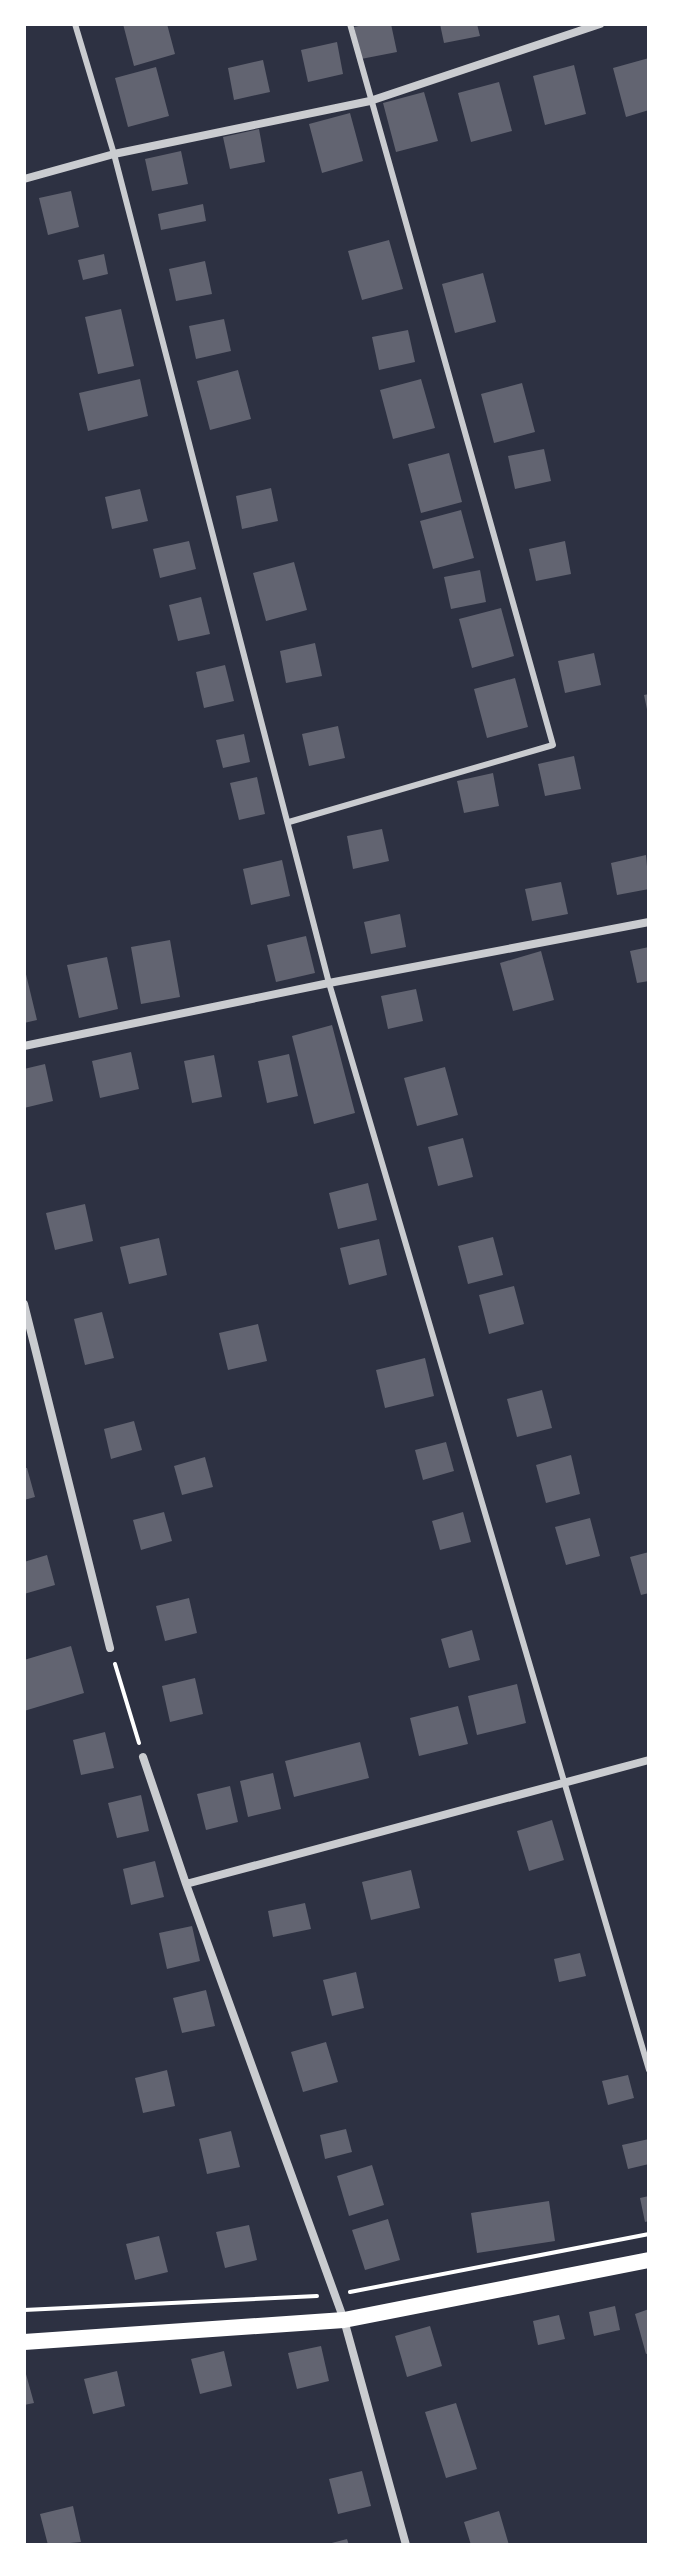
<svg xmlns="http://www.w3.org/2000/svg" width="673" height="2569" viewBox="0 0 673 2569" font-family="Commissioner,sans-serif">
  <style>
    .building { fill: #626471 }
    .lines { fill: none; stroke-linecap: round; stroke-linejoin: round }
    .path { stroke: #fff; stroke-width: 4 }
    .service { stroke: #caccd0; stroke-width: 6 }
    .minor { stroke: #caccd0; stroke-width: 8 }
    .secondary { stroke: #fff; stroke-width: 16 }
  </style>
  <rect width="100%" height="100%" fill="#2d3142"/>
  <path class="building" d="M123,24H167L175,54L134,66Z
    M368,24H391L397,52L361,59L354,27Z
    M440,24H477L480,36L444,43Z
    M337,42L343,74L308,82L301,50Z
    M649,58V110L626,117L613,68Z
    M263,60L270,92L234,100L228,68Z
    M574,65L586,114L545,125L533,76Z
    M156,67L169,116L128,127L115,78Z
    M499,82L512,131L471,142L458,93Z
    M424,92L438,141L396,152L383,103Z
    M350,113L363,161L322,173L309,124Z
    M259,129L265,162L230,169L223,137Z
    M181,151L188,184L152,191L145,159Z
    M71,191L79,227L48,235L39,198Z
    M203,204L206,221L161,230L158,214Z
    M389,240L403,289L362,300L348,251Z
    M104,254L108,274L83,280L78,260Z
    M205,261L212,294L176,301L169,269Z
    M483,273L496,322L455,333L442,284Z
    M121,309L134,366L98,374L85,317Z
    M224,319L231,351L196,359L189,326Z
    M408,330L415,362L379,370L372,337Z
    M238,370L251,419L210,430L197,381Z
    M140,379L148,416L88,431L79,393Z
    M421,379L435,428L393,439L380,390Z
    M522,383L535,432L494,443L481,394Z
    M544,449L551,481L515,489L508,456Z
    M449,453L462,502L421,513L408,464Z
    M271,488L278,521L242,529L236,496Z
    M140,489L148,521L112,529L105,497Z
    M461,510L474,558L433,569L420,521Z
    M189,541L196,569L160,578L153,549Z
    M565,541L571,574L536,581L529,549Z
    M294,562L307,610L266,621L253,573Z
    M480,570L486,602L451,609L444,577Z
    M201,597L210,634L178,641L169,605Z
    M501,608L514,656L472,668L459,619Z
    M315,643L322,676L286,683L280,651Z
    M594,653L601,685L565,693L558,661Z
    M225,665L234,701L204,708L196,672Z
    M515,678L528,727L487,738L474,689Z
    M649,694V714H648L644,695Z
    M338,726L345,758L309,766L302,734Z
    M244,734L250,762L223,768L216,740Z
    M574,756L581,789L545,796L538,764Z
    M493,773L499,806L464,813L457,781Z
    M257,777L265,814L239,820L230,783Z
    M382,829L389,861L353,869L347,836Z
    M646,855L649,889L617,895L611,863Z
    M282,860L290,896L251,905L243,869Z
    M561,882L568,914L532,921L525,889Z
    M400,914L406,947L371,954L364,922Z
    M306,936L315,973L276,982L267,945Z
    M170,940L180,997L141,1004L131,947Z
    M649,947V981L637,983L630,951Z
    M541,951L554,1000L513,1011L500,963Z
    M107,957L118,1009L79,1018L67,965Z
    M24,966L37,1020L24,1023Z
    M416,989L423,1021L388,1029L381,996Z
    M332,1025L355,1113L314,1124L292,1036Z
    M131,1052L139,1089L100,1098L92,1061Z
    M289,1054L298,1096L267,1103L258,1061Z
    M214,1055L222,1097L192,1103L184,1061Z
    M45,1064L53,1101L24,1108V1069Z
    M445,1067L458,1115L417,1126L404,1078Z
    M463,1138L473,1177L438,1186L428,1147Z
    M368,1183L377,1220L338,1229L329,1193Z
    M85,1204L93,1241L55,1250L46,1213Z
    M493,1237L503,1275L468,1284L458,1246Z
    M159,1238L167,1275L129,1284L120,1247Z
    M379,1239L387,1275L349,1285L340,1248Z
    M514,1286L524,1324L489,1334L479,1295Z
    M102,1312L114,1358L85,1365L74,1319Z
    M258,1324L267,1361L228,1370L219,1333Z
    M425,1358L434,1396L385,1408L376,1370Z
    M542,1390L552,1428L517,1437L507,1399Z
    M134,1421L142,1450L111,1459L104,1429Z
    M446,1442L454,1471L423,1480L415,1450Z
    M571,1455L580,1494L546,1503L536,1465Z
    M205,1457L213,1487L182,1495L174,1466Z
    M24,1468H27L35,1497L24,1500Z
    M164,1512L172,1541L141,1550L133,1520Z
    M463,1512L471,1542L440,1550L432,1521Z
    M590,1518L600,1556L566,1565L555,1527Z
    M649,1552V1593L641,1595L630,1557Z
    M47,1555L55,1585L24,1594V1562Z
    M189,1598L197,1633L165,1641L156,1606Z
    M472,1630L480,1660L449,1668L441,1639Z
    M71,1646L84,1693L24,1711V1660Z
    M195,1678L203,1714L170,1722L162,1686Z
    M517,1684L526,1723L477,1735L468,1696Z
    M458,1706L468,1744L419,1756L410,1718Z
    M105,1732L114,1768L81,1775L73,1740Z
    M360,1742L369,1778L294,1797L285,1761Z
    M273,1773L281,1809L248,1817L240,1781Z
    M230,1786L238,1822L206,1830L197,1794Z
    M141,1795L149,1831L117,1838L108,1803Z
    M552,1820L564,1860L529,1871L517,1831Z
    M155,1861L164,1897L131,1905L123,1869Z
    M411,1870L420,1908L371,1920L362,1882Z
    M305,1903L311,1929L273,1937L268,1911Z
    M192,1926L200,1961L167,1969L159,1933Z
    M580,1953L586,1976L559,1982L554,1959Z
    M356,1972L364,2008L332,2016L323,1980Z
    M206,1990L215,2026L182,2033L173,1998Z
    M326,2042L338,2082L303,2092L291,2052Z
    M167,2070L175,2106L143,2113L135,2078Z
    M628,2075L634,2098L608,2105L602,2081Z
    M346,2129L352,2152L325,2159L320,2135Z
    M231,2131L240,2167L207,2174L199,2139Z
    M649,2139V2164L628,2169L622,2145Z
    M372,2165L384,2205L349,2216L337,2176Z
    M649,2196V2221L645,2222L640,2198Z
    M549,2201L555,2241L477,2253L471,2213Z
    M388,2219L400,2260L365,2270L352,2230Z
    M249,2225L257,2260L225,2268L216,2232Z
    M159,2236L168,2272L135,2280L126,2244Z
    M615,2306L620,2330L594,2336L589,2312Z
    M649,2309V2353L646,2354L635,2314Z
    M559,2315L565,2339L538,2345L533,2321Z
    M430,2326L442,2366L407,2377L395,2336Z
    M321,2346L329,2381L297,2389L288,2353Z
    M224,2351L232,2386L200,2394L191,2359Z
    M24,2367L34,2403L24,2405Z
    M117,2371L125,2406L93,2414L84,2379Z
    M456,2403L477,2469L446,2478L425,2412Z
    M362,2471L371,2506L338,2514L329,2479Z
    M73,2506L81,2542L48,2545L40,2514Z
    M499,2511L509,2545H471L464,2522Z
    M347,2539L349,2545H328V2544Z"/>
  <g class="lines">
    <path class="path" d="M115,1664L139,1743
      M350,2292L649,2234
      M24,2310L317,2296"/>
    <path class="service" d="M75,24L114,154L329,983L649,2070
      M289,822L553,745L350,24"/>
    <path class="minor" d="M24,179L114,154L370,101L600,24
      M24,1046L329,983L649,922
      M24,1304L110,1648
      M143,1757L186,1884L344,2320L406,2545
      M186,1884L649,1760"/>
    <path class="secondary" d="M24,2342L344,2320L649,2260"/>
  </g>
  <rect width="673" height="2569" fill="none" stroke="#ffffff" stroke-width="52"/>
</svg>
